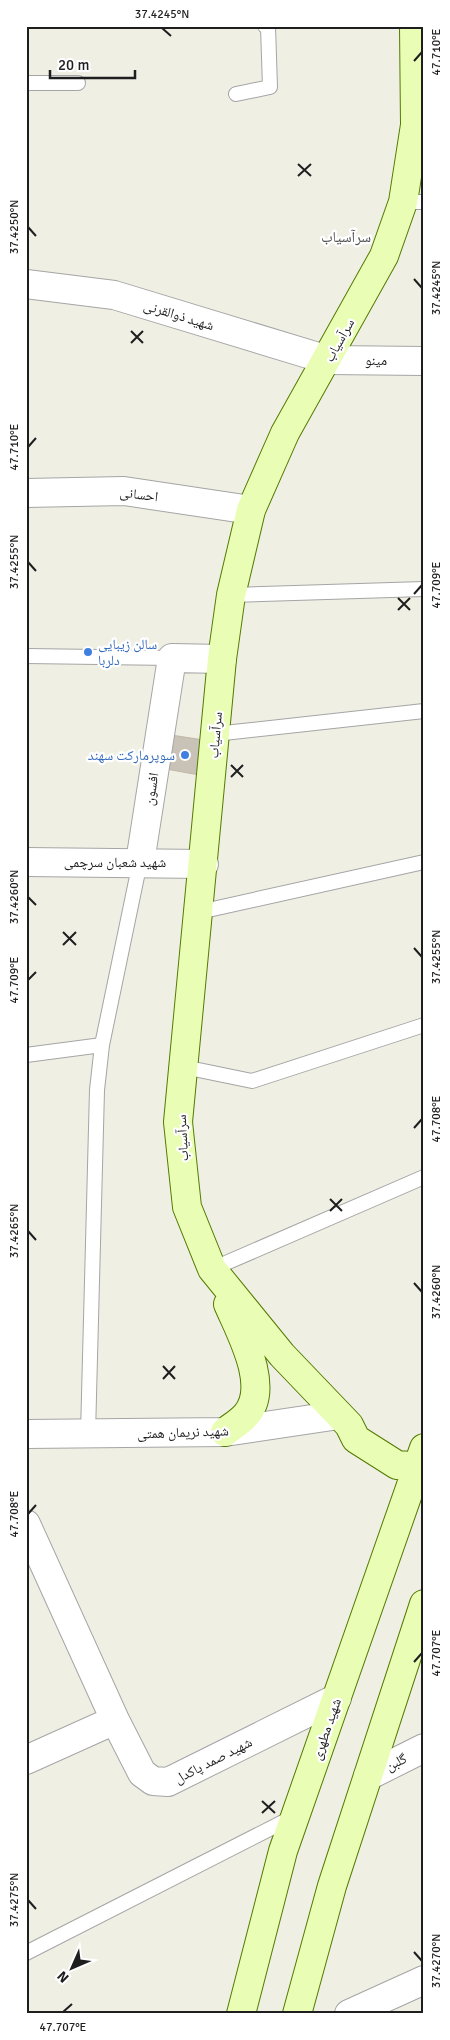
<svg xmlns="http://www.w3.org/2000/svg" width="450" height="2040" viewBox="0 0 450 2040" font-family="Signika,'Noto Naskh Arabic',sans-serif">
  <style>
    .building { fill: #c8c2b7; stroke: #c2b9a5 }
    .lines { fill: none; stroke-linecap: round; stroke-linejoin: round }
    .service-casing { stroke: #a5a5a5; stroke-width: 16 }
    .minor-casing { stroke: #a5a5a5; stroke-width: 30 }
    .secondary-casing { stroke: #527b00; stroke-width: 30 }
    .service { stroke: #fff; stroke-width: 14 }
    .minor { stroke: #fff; stroke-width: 28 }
    .secondary { stroke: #e9fdb4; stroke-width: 28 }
    .ticks { fill: none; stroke: #1e1e1e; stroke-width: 2 }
    .shop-dot { fill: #3f7fe0; stroke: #fff; stroke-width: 2 }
    .labels { text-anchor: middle; stroke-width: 4.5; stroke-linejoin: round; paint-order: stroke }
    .street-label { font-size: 14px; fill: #1e1e1e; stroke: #fff }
    .shop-label { font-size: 14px; fill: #366cbe; stroke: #fff; text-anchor: start }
    .neighbourhood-label { font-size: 15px; fill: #515151; stroke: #fff }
    .neatline { fill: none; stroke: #1e1e1e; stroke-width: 2 }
    .ticks-label { font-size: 12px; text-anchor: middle; fill: #1e1e1e }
  </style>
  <rect width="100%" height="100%" fill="#f0efe4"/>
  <path class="building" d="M171,735L204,740L199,775L166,769Z"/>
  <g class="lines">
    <g class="service-casing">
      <path id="service" d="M26,83H78
        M236,94L270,87L268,27L265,26
        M403,202H424
        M231,595L424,589
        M26,656L172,658
        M215,734L424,711
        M199,912L424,862
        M26,1055L102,1045
        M184,1067L252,1081L424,1025
        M212,1269L424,1177
        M88,1434L97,1090L102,1045L140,862
        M26,1953L293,1817"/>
    </g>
    <g class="minor-casing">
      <path id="minor" d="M26,284L114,295L328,360L424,361
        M26,493L124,491L251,510
        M26,862L204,864
        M140,862L172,658L222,659
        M26,1434L225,1432L339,1415
        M26,1524L115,1720L142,1773L153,1781L168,1782L337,1698
        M26,1760L115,1720
        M368,1776L424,1748
        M349,2014L424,1980"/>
    </g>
    <g class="secondary-casing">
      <path id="secondary" d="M414,26L415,125L403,202L384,256L285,433L251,510L231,595L222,659L178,1122L187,1207L212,1269L282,1355L349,1425L356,1439L397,1465L410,1466L424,1472
        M225,1432C231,1427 240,1422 246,1415C271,1387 240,1332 228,1304
        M241,2014L283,1851L424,1448
        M297,2014L332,1886L424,1604"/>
    </g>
    <use href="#service" class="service"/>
    <use href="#minor" class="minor"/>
    <use href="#secondary" class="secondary"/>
  </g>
  <path class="ticks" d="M162,28L171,36M414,61L422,52M298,164L311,176M298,176L311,164M28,227L36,236M414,279L422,288M131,331L143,343M131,343L143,331M28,447L36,438M28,562L36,571M414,594L422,585M398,598L410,610M398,610L410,598M231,765L243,777M231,777L243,765M28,897L36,905M63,932L76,945M63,945L76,932M414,948L422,957M28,980L36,972M414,1128L422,1119M330,1199L342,1211M330,1211L342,1199M28,1231L36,1240M414,1283L422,1292M163,1366L175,1379M163,1379L175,1366M28,1514L36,1505M414,1662L422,1653M262,1801L275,1813M262,1813L275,1801M28,1900L36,1909M414,1952L422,1961M63,2012L72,2004"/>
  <g class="shop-dot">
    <circle cx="88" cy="652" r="5"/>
    <circle cx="185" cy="755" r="5"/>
  </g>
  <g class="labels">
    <g class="street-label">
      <text transform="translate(179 315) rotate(17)" y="5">شهید ذوالقرنی</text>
      <text transform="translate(339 340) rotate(-61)" y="5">سرآسیاب</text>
      <text x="376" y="365">مینو</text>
      <text transform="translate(139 494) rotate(7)" y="5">احسانی</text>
      <text transform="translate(215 735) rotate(-85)" y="5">سرآسیاب</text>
      <text transform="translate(151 789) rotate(-81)" y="5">افسون</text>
      <text x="115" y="867">شهید شعبان سرچمی</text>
      <text transform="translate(182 1138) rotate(-93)" y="5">سرآسیاب</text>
      <text transform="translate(183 1432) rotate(-2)" y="5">شهید نریمان همتی</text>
      <text transform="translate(326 1729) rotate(-71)" y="5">شهید مطهری</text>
      <text transform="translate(213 1760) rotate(-27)" y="5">شهید صمد پاکدل</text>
      <text transform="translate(396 1762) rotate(-27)" y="5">گلبن</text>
    </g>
    <g class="shop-label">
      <text x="98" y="649">سالن زیبایی<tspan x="98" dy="16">دلربا</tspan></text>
      <text x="175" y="760" text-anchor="end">سوپرمارکت سهند</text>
    </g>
    <g class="neighbourhood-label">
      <text x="346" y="242">سرآسیاب</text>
    </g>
  </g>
  <rect width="450" height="2040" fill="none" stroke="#ffffff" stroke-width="55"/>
  <g transform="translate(72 1968) rotate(225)" stroke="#ffffff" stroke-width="4" paint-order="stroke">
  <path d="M0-4L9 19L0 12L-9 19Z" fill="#1e1e1e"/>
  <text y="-8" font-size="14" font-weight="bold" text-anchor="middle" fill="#1e1e1e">N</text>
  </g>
  <path d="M50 70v8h85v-8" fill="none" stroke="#1e1e1e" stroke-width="2.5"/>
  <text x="58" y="70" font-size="15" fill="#1e1e1e" stroke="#ffffff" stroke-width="4" paint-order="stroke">20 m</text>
  <rect x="28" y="28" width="394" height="1984" class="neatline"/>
  <g class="ticks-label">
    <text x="162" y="18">37.4245°N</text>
    <text transform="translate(436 52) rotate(-90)" y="4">47.710°E</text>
    <text transform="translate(14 227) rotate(-90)" y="4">37.4250°N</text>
    <text transform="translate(436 288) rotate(-90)" y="4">37.4245°N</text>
    <text transform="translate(14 447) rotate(-90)" y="4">47.710°E</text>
    <text transform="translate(14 562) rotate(-90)" y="4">37.4255°N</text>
    <text transform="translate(436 585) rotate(-90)" y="4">47.709°E</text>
    <text transform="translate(14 897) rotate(-90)" y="4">37.4260°N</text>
    <text transform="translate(436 957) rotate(-90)" y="4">37.4255°N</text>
    <text transform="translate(14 980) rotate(-90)" y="4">47.709°E</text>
    <text transform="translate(436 1119) rotate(-90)" y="4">47.708°E</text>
    <text transform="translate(14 1231) rotate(-90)" y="4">37.4265°N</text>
    <text transform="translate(436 1292) rotate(-90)" y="4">37.4260°N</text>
    <text transform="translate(14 1514) rotate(-90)" y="4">47.708°E</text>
    <text transform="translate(436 1653) rotate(-90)" y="4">47.707°E</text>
    <text transform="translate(14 1900) rotate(-90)" y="4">37.4275°N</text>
    <text transform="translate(436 1961) rotate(-90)" y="4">37.4270°N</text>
    <text x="63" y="2031">47.707°E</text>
  </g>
</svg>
